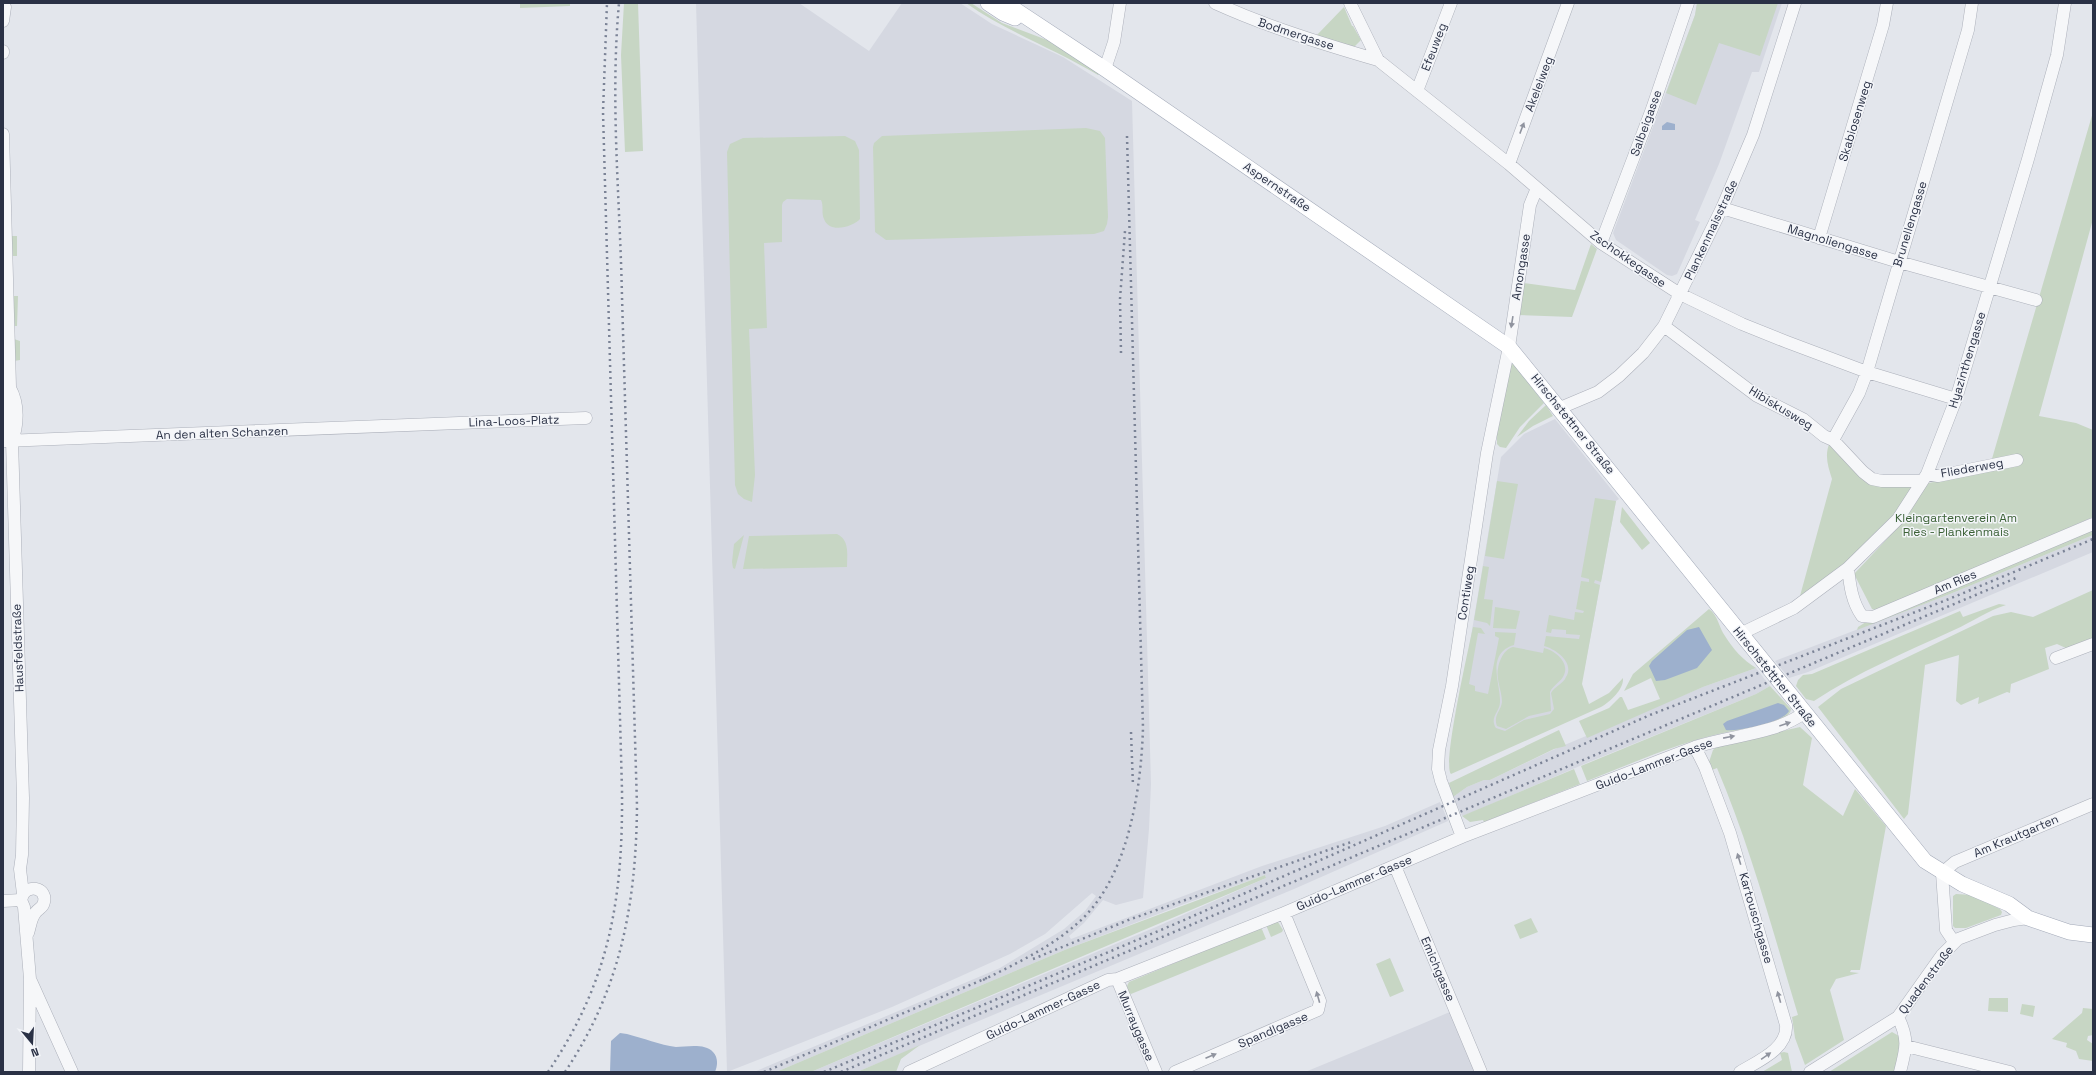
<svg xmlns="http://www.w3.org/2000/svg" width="2096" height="1075" viewBox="0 0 2096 1075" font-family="'Space Grotesk',sans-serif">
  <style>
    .built { fill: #d5d8e1 }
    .green { fill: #c7d6c4 }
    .water { fill: #9db0cd }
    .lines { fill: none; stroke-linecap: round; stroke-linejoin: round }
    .minor-casing { stroke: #acb0ba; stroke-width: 13 }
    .major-casing { stroke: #a2a9b8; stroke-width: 16 }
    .minor { stroke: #f6f7f9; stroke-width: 12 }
    .major { stroke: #fff; stroke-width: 15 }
    .rail { stroke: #7b8396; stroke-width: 2.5; stroke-dasharray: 2 4; stroke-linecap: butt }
    .oneway { fill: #90949f }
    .labels { text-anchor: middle; stroke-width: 3; stroke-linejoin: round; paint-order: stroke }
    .street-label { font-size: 12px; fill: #2a3145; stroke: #f3f5f9 }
    .park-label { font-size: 12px; fill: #3b6136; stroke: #f3f5f9 }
  </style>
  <rect width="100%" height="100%" fill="#e3e6ec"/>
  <path class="built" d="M696,3H799L869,51L902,3H960L992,24L1063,57L1132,101L1151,784L1149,829L1143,898L1116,905L1103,900L1084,923L1069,936L1071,939L1262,866L1385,826L1440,802L1448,821L1294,889L857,1072H811L1156,927L1266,878L1265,875L1184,904L1067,949L776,1072H754L1000,968L1064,929L1085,911L1096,896L1092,893L1045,934L1010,954L892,1007L727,1072Z
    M1697,3H1782L1759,72H1752L1719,164L1695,220L1700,222L1677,274L1672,276L1667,275L1616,240L1613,233L1695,15Z
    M1555,419L1619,499L1616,501L1584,671L1572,675L1579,704L1459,758L1462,690L1501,457L1524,434Z
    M2093,535V552L1808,672L1789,678L1775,661L1950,594Z
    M1756,668L1770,686L1756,694L1589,762L1473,812L1462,816L1458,807L1453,797L1467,787L1484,780H1490L1555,749L1703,687Z
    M1452,1011L1478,1072H1305L1417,1026Z"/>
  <path class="green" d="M520,3H570V6L520,8Z
    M624,3H638L643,151L625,152L621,55Z
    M966,3H971L1002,23L1055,43L1100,73L1098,75C1055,49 1007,32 966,3Z
    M1697,3H1778L1760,56L1719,43L1696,105L1666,93L1695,15Z
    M1344,7L1352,26H1353L1361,40L1354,47L1316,36Z
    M2093,112V219L2039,416L2076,423L2093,430V517L1879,611L1872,609L1854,574L1902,523L1925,484L1989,469Z
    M1086,128L1100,131L1105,138L1108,217L1107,224L1104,231L1094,234L886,240L875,232L873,147L874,143L882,136Z
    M845,136L855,141L859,150L860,219C853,227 829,234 824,219C821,213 824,206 821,200L787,199L783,202L782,205V242L764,243L767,328L749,329L755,475L752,502L744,499L738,494L735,485L727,152L730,144L743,138Z
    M10,236H17V256H11Z
    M1591,244L1597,249L1572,317L1517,315L1524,283L1575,290Z
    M12,296H18L17,326H13Z
    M14,339L20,341V360L14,361Z
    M1513,363L1544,403L1520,427L1506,448L1500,447L1497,444V430L1510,367Z
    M1546,405L1553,416L1533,426L1517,437L1529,421Z
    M1830,442L1857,473L1915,487L1886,528L1865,550L1800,596L1832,479C1828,466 1824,455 1830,442Z
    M1497,481L1518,484L1504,559L1485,556Z
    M1595,498L1616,501L1601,582L1595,580L1594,583L1600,585L1582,684L1589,704L1609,693L1623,678C1624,689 1611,701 1601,707L1451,774C1442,765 1469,647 1473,627L1481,628L1485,634L1478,633L1469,684L1475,686V691L1488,694L1499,638L1495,636V632L1516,633L1514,645C1485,654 1501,684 1500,702C1500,712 1489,717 1496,728L1505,731L1524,720L1550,714L1554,709L1551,693C1555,686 1563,684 1566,677C1575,663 1556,649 1544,646L1546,636L1579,639L1580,635L1566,634V630L1552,629L1551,633L1546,632L1549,615L1574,620L1575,612L1583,613L1584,611L1576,609L1581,581L1589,582V579L1581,577Z
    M1622,507L1650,543L1642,550L1620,522Z
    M2093,526V535L1950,594L1857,630L1858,627L1869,620Z
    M837,534C850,540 847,555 847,567L743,569L749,536Z
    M744,535L735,569L733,568L732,562L734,544Z
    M1483,566L1489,567L1484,599L1493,600L1490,626L1487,623L1474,620Z
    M2093,590V638L2068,649L2057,644L2045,648L2049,669L2011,684L2010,693L2007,692L1978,704L1979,697L1961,705L1956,701L1959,655L1925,665L1908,814L1904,819L1818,707L1841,689L1993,616L2011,612L2033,617Z
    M1999,604L2006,605C1987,611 1972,622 1954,630C1906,652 1858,672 1814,701L1806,699L1796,686L1798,680L1803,675L1812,674L1960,611L1963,617Z
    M1495,607L1520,611L1516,629L1493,628Z
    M1709,609C1718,615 1719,628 1725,636C1733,649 1743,660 1756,668L1703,687L1587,738L1579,721L1609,708L1620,697H1622L1628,710L1660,699L1651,678L1624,691L1633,674Z
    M1513,647L1543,653L1544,648C1554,650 1570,662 1564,675C1561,682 1553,685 1550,692L1551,711L1529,716L1506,729L1497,726C1493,715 1501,711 1502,702C1502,694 1499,687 1498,679C1496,669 1501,650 1513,647Z
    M1770,686L1791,709C1790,724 1741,729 1728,732C1679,742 1633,763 1587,781L1581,766L1756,694Z
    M1800,727L1812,738L1803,785L1843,816L1855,789L1886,826L1860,970H1851L1850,972L1859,973L1836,979L1830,990L1844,1040L1805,1065L1795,1038L1792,1017L1798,1015C1773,932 1751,848 1717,768L1712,770L1709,762L1713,750L1719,745Z
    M1559,730L1566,746L1554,749L1490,780H1484L1467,787L1453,797L1449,783L1451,782Z
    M1574,769L1580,784L1484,822L1483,820L1470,822L1462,816Z
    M1265,875L1266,878L811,1072H776L1067,949Z
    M1956,894L1972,895L2000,909L2002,912L2001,915L1966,928H1955L1953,926V896Z
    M1531,918L1538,932L1520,939L1514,925Z
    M1274,922H1278L1283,930L1282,932L1271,937L1266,925Z
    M1261,927L1266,939L1131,994L1128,992L1127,986L1129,982Z
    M1390,958L1404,991L1390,997L1376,964Z
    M1989,998H2008V1012L1988,1011Z
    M2022,1004L2035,1006L2033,1017L2020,1014Z
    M2083,1008L2093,1009V1035L2088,1036L2087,1040L2093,1044V1061L2079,1059L2076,1051L2066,1047L2067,1043L2052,1039L2082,1013Z
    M1892,1032L1899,1036L1900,1043L1898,1053L1900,1054L1896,1072H1829Z
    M920,1045L901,1059L896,1072H857Z
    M1784,1052L1788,1053L1792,1072H1762L1782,1060L1780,1053Z"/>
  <path class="water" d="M1667,122L1675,124V130H1662V126Z
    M1699,627L1712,650L1697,668L1665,680L1656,681L1649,666L1652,661L1687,630Z
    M1778,703L1784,705L1789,711C1784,722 1737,732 1726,730L1723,724L1727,721Z
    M620,1033L627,1034C643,1038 660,1045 676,1047C686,1047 705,1043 713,1052C718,1057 718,1065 715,1072H610L611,1041Z"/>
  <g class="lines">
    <g class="minor-casing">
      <path id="minor" d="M1215,3C1268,27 1323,44 1378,60
        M1350,3L1378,60L1509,164L1601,243L1680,294L1742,324L1787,342L1867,372L1956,399
        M3,21L5,7
        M3,51V53
        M1105,69L1114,42L1120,3
        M1417,91L1451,3
        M3,134L10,387C2,403 6,425 12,441L23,798L22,855L20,869L23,894L21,900L24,907L30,979L72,1072
        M1509,164L1568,3
        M1722,208L1899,262L2036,300
        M1819,238L1883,25L1887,3
        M1601,243L1652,109L1688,3
        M1664,326L1757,396L1803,419L1824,436L1833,440L1863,472L1872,479L1882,481H1922
        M10,388C19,404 18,425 12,441
        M1560,408L1598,392L1619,376L1643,353L1664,326L1722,208L1753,135L1795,3
        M1833,440L1859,393L1867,372L1968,30L1972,3
        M4,441L586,418
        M1927,474L1938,476L2017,460
        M1848,568C1850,586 1852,602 1862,616L1873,617L2093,524
        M1740,634L1794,608L1848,568L1898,519L1927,474L1956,399L2028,159L2057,55L2065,3
        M2056,658L2093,644
        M1695,747L1705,767L1730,833L1786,1025C1788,1049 1758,1061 1740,1072
        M1462,837L1441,781L1438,769L1439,750L1452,686L1487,453L1509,347L1530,205L1537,188
        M1395,866L1481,1072
        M23,894C31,884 47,889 44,902C43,908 39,908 36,912C31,917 30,927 28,933
        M3,901L21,900
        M1954,942L1946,930L1942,873L1955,862L2093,804
        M1117,979L1156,1072
        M1898,1017C1909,1039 1906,1049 1900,1072
        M1906,1046L2010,1072
        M29,1072L30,980
        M909,1072L1108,980L1117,979L1284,913L1462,837L1695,747C1731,735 1773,735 1804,713
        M1175,1072L1318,1010L1320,1001L1284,913
        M1810,1072L1898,1017L1942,955L1958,939L1995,925L2014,920L2028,918"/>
    </g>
    <g class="major-casing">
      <path id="major" d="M988,3L1003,13L1015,18
        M1005,3L1105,69L1509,347L1925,861L1962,884L2009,904L2028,918L2069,932L2093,935"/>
    </g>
    <use href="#minor" class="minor"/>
    <use href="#major" class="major"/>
    <path class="rail" d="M1121,353L1120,299L1125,231
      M1131,732L1133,786
      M1033,959L1131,919L1354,841
      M983,980C1017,963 1052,947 1080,921C1128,877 1141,791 1143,728L1127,136
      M548,1072C610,980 623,899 622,790L603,112L607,3
      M565,1072C621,988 636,904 637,806C632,636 627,467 622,297C620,199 610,101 619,3
      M764,1072L989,977
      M824,1072L1175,924L1650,715L1949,599L2093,539
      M841,1072L2016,578"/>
  </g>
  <defs><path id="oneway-solid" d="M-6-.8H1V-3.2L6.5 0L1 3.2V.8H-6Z"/></defs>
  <g class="oneway">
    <use href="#oneway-solid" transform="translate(1522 128) rotate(-69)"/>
    <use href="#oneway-solid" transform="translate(1512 322) rotate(99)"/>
    <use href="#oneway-solid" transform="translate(1785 724) rotate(-19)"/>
    <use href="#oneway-solid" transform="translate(1729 737) rotate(-11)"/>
    <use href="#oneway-solid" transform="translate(1739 859) rotate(-107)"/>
    <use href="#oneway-solid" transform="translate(1318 997) rotate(-106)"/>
    <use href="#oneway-solid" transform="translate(1779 997) rotate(-106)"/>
    <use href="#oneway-solid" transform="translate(1211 1056) rotate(-23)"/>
    <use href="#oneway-solid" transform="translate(1766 1056) rotate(-35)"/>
  </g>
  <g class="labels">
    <g class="street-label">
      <text transform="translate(1296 34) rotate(18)" y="4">Bodmergasse</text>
      <text transform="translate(1434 47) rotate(-69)" y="4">Efeuweg</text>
      <text transform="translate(1539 84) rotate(-69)" y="4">Akeleiweg</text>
      <text transform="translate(1855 121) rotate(-73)" y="4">Skabiosenweg</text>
      <text transform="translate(1646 123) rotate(-70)" y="4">Salbeigasse</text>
      <text transform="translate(1277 187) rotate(34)" y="4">Aspernstraße</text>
      <text transform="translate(1910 224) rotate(-73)" y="4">Brunellengasse</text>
      <text transform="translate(1711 230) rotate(-65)" y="4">Plankenmaisstraße</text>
      <text transform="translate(1833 242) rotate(17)" y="4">Magnoliengasse</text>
      <text transform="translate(1628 259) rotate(35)" y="4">Zschokkegasse</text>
      <text transform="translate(1521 267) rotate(-81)" y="4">Amongasse</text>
      <text transform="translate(1967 360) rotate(-73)" y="4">Hyazinthengasse</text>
      <text transform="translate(1781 408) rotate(31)" y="4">Hibiskusweg</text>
      <text transform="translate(514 421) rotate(-2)" y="4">Lina-Loos-Platz</text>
      <text transform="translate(1573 424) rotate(51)" y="4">Hirschstettner Straße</text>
      <text transform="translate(222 433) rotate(-2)" y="4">An den alten Schanzen</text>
      <text transform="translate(1972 468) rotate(-10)" y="4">Fliederweg</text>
      <text transform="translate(1955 582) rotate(-23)" y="4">Am Ries</text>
      <text transform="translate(1466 593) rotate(-81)" y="4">Contiweg</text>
      <text transform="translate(18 648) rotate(-92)" y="4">Hausfeldstraße</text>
      <text transform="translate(1775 677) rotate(51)" y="4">Hirschstettner Straße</text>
      <text transform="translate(1654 764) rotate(-21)" y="4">Guido-Lammer-Gasse</text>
      <text transform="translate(2016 836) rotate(-23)" y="4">Am Krautgarten</text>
      <text transform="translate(1354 883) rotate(-23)" y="4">Guido-Lammer-Gasse</text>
      <text transform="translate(1756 918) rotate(74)" y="4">Kartouschgasse</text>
      <text transform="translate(1438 969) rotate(67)" y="4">Emichgasse</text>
      <text transform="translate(1926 980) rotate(-53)" y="4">Quadenstraße</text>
      <text transform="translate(1043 1010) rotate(-25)" y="4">Guido-Lammer-Gasse</text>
      <text transform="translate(1136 1026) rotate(67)" y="4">Murraygasse</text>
      <text transform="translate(1273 1030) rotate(-23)" y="4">Spandlgasse</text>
    </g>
    <g class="park-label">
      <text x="1956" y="522">Kleingartenverein Am<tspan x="1956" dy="14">Ries - Plankenmais</tspan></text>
    </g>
  </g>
  <rect width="2096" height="1075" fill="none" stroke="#2a3145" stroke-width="8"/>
  <g transform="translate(32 1043) rotate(162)" stroke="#f3f5f9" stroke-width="3" paint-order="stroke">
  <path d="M0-3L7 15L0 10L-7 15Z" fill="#2a3145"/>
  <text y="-6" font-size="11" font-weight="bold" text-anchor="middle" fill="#2a3145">N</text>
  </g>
</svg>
